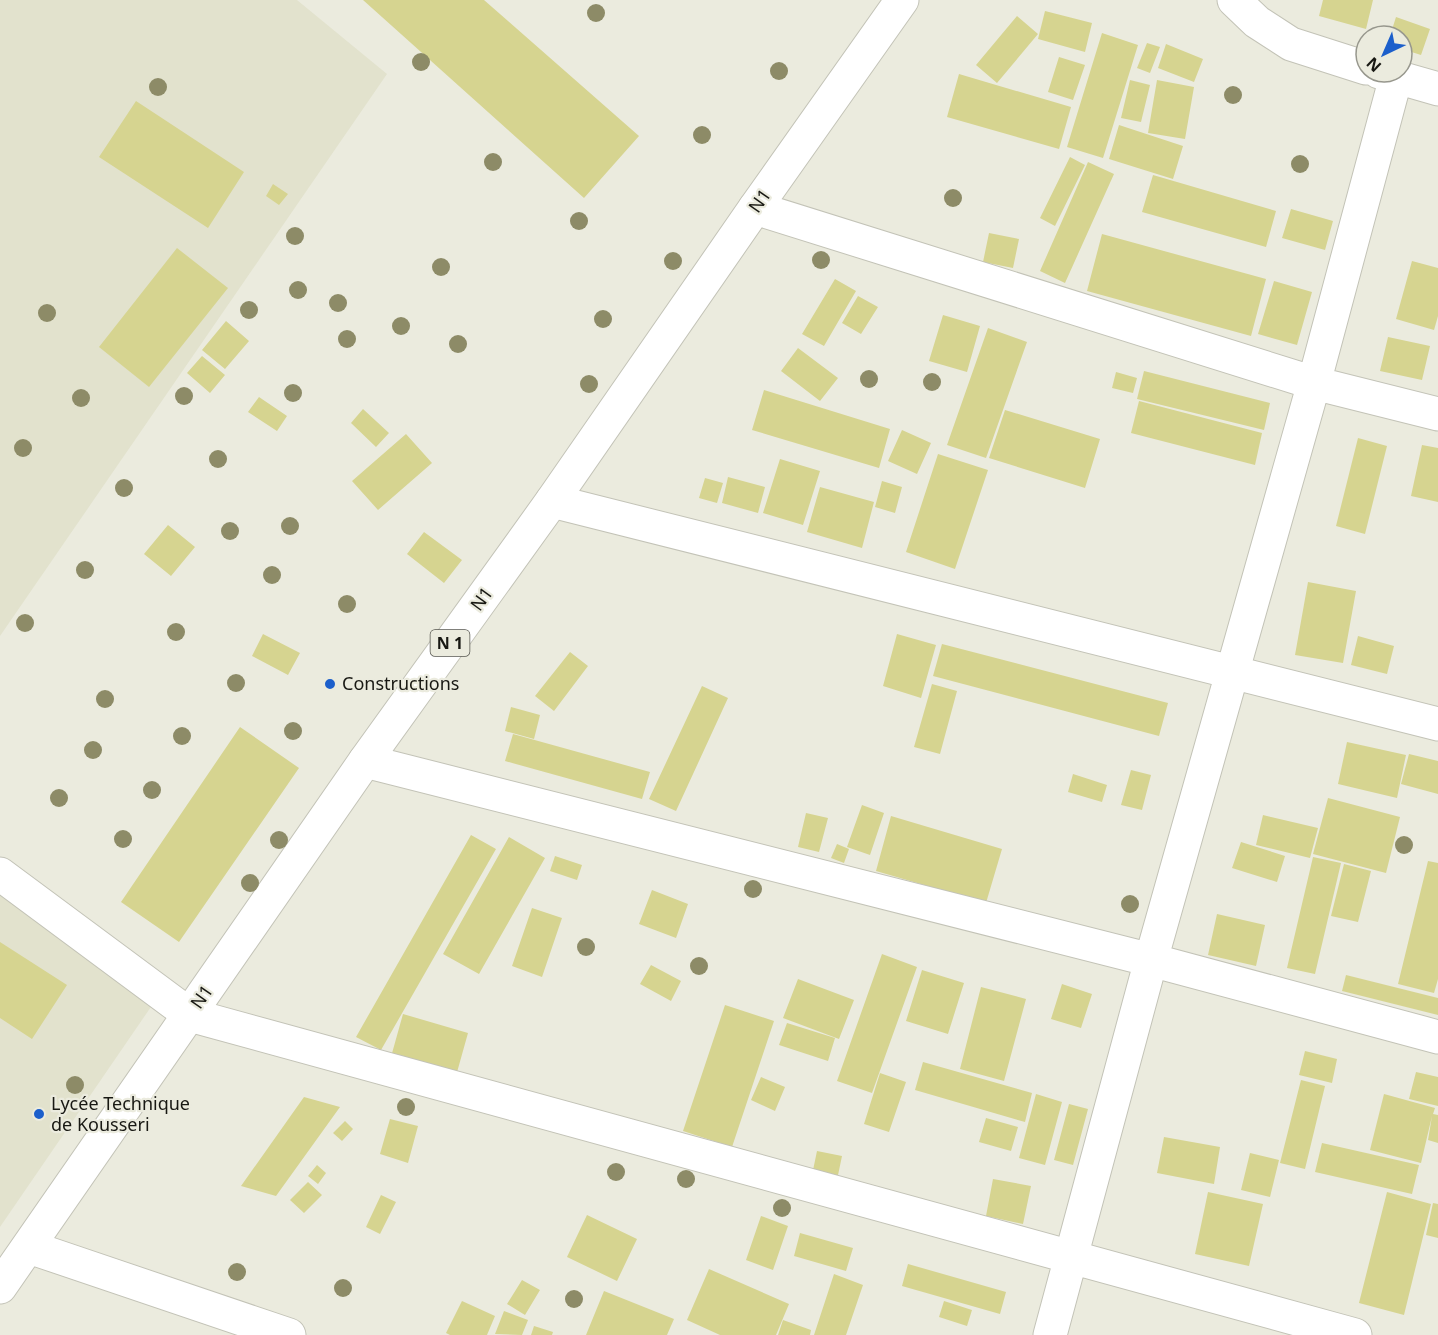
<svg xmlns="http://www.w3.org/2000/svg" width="1438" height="1335" viewBox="0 0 1438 1335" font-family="'Noto Sans',sans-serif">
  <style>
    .built { fill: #e2e2cd }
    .building { fill: #d6d490 }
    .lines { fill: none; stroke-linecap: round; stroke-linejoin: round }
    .minor-casing { stroke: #c3c3b7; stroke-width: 35 }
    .highway-casing { stroke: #c3c3b7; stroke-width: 35 }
    .minor { stroke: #fff; stroke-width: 33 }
    .highway { stroke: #fff; stroke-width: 33 }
    .tree { fill: #8d8b67 }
    .poi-dot { fill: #1c5fcb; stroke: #ebebde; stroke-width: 2 }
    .labels { text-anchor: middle; stroke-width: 4.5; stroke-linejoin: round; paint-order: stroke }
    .shield { fill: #ebebde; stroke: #575750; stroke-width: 1.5 }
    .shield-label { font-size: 16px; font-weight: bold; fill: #181813 }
    .street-label { font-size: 18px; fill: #181813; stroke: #ebebde }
    .poi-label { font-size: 18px; fill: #181813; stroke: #ebebde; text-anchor: start }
  </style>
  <rect width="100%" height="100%" fill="#ebebde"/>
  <path class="built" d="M0,0H297L387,74L0,636Z
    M0,889L155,1001L0,1227Z"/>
  <path class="building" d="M363,0H484L639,136L584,198Z
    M1323,0H1373L1366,29L1319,16Z
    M1045,11L1092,23L1085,52L1038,39Z
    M1017,16L1038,34L997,83L976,65Z
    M1396,17L1430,29L1421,55L1402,49V36H1390Z
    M1102,33L1138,45L1103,158L1067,147Z
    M1147,43L1160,47L1150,73L1137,68Z
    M1166,44L1203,59L1194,82L1158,68Z
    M1059,57L1085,65L1073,100L1048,92Z
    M959,74L1071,107L1059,149L947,117Z
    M1130,80L1150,85L1141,122L1121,118Z
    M1157,80L1194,87L1185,139L1148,133Z
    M136,101L244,172L208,228L99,157Z
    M1119,125L1183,146L1173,179L1109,159Z
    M1070,157L1085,165L1055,226L1040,218Z
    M1088,162L1114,174L1065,283L1040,271Z
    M1153,175L1276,211L1266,247L1142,212Z
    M273,184L288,194L279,205L266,196Z
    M1291,209L1333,221L1325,250L1282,238Z
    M989,233L1019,239L1013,268L983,262Z
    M1102,234L1266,279L1251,336L1087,291Z
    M177,248L228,288L149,387L99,347Z
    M1412,261L1438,268V316L1434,330L1396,319Z
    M835,279L856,291L824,346L802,334Z
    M1274,281L1312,292L1297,345L1258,334Z
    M858,296L878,307L861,334L842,323Z
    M943,315L980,326L967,372L929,361Z
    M226,321L249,341L225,369L202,350Z
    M988,328L1027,342L986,458L947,445Z
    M1388,337L1430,346L1422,380L1380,371Z
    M798,348L838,378L820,401L781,371Z
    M202,356L225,375L210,393L187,373Z
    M1144,371L1270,403L1264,430L1137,399Z
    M1116,372L1137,378L1133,393L1112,388Z
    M764,390L890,429L879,468L752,430Z
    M259,397L287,416L277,431L248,412Z
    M1139,401L1262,433L1255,465L1131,433Z
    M363,409L389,433L376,447L351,423Z
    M1005,410L1100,439L1085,488L989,458Z
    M902,430L931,443L917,474L888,461Z
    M406,434L432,463L378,510L352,481Z
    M1358,438L1387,446L1365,534L1336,526Z
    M1422,445L1438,448V502L1411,496Z
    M938,454L988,470L955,569L906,552Z
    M780,459L820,471L803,525L763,513Z
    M728,477L765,487L758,513L722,503Z
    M705,478L723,483L717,503L699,498Z
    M882,481L902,487L895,513L875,507Z
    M820,487L874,502L862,548L807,532Z
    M168,525L195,547L171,576L144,554Z
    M424,532L462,560L444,583L407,554Z
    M1308,582L1356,591L1343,663L1295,655Z
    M263,634L300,653L288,675L252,656Z
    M897,634L936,645L921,698L883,686Z
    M1358,636L1394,646L1387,674L1351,665Z
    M942,644L1168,703L1159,736L933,676Z
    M570,652L588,666L554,711L535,696Z
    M932,684L957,691L940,754L914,747Z
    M702,686L728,698L676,811L649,799Z
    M511,707L540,715L534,739L505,731Z
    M240,727L299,768L179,942L121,902Z
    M513,734L650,772L642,799L505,761Z
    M1347,742L1406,755L1397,798L1338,784Z
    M1409,754L1438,761V794L1401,784Z
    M1131,770L1151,775L1142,810L1121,805Z
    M1073,774L1107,785L1102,802L1068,792Z
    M1328,798L1400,817L1386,873L1313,854Z
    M862,805L884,813L870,855L847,847Z
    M806,813L828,818L819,852L798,847Z
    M1263,815L1318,828L1310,858L1256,845Z
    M891,816L1002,849L986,903L876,871Z
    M471,835L496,849L381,1050L356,1037Z
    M509,837L545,858L479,974L443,954Z
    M1241,842L1285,856L1277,882L1232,868Z
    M837,844L849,849L844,863L831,858Z
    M555,856L582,865L577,880L550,871Z
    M1313,857L1341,863L1315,974L1287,968Z
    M1428,861L1438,863V979L1434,993L1398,984Z
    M1344,864L1371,871L1358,922L1331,916Z
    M652,890L688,904L676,938L639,924Z
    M532,908L562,918L542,977L512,966Z
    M1217,914L1265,925L1256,966L1208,955Z
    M0,942L67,985L32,1039L0,1018Z
    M882,954L917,967L872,1093L837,1081Z
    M651,965L681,981L671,1001L640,984Z
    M922,970L964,983L948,1034L906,1021Z
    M1346,975L1438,998V1015L1342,991Z
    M798,979L854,1000L839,1039L783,1018Z
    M1062,984L1092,994L1081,1028L1051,1019Z
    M981,987L1026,999L1004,1081L960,1069Z
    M725,1005L774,1021L732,1147L683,1131Z
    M403,1014L468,1033L454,1083L389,1064Z
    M787,1023L835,1038L828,1061L779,1045Z
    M1305,1051L1337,1059L1332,1083L1299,1075Z
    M923,1062L1032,1093L1025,1122L915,1090Z
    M1416,1072L1438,1077V1106L1409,1099Z
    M880,1073L906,1082L889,1132L864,1124Z
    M761,1077L785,1087L775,1111L751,1100Z
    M1301,1080L1325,1086L1305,1169L1280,1163Z
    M1036,1094L1062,1102L1045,1165L1019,1158Z
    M1384,1094L1435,1108L1433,1114L1438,1115V1143L1428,1140L1432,1116L1421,1163L1370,1150Z
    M304,1097L340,1107L276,1196L241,1186Z
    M1069,1104L1088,1109L1073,1165L1054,1160Z
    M986,1118L1018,1127L1011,1151L979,1142Z
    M390,1119L418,1126L408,1163L380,1154Z
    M345,1121L353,1129L342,1141L333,1133Z
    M1164,1137L1220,1147L1214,1184L1157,1173Z
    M1322,1143L1419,1165L1412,1194L1315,1172Z
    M817,1151L842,1156L837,1180L812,1175Z
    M1250,1153L1279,1160L1270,1197L1241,1190Z
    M317,1165L326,1173L318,1184L308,1176Z
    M993,1179L1031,1186L1023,1224L986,1216Z
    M308,1182L322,1195L304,1213L290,1200Z
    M1208,1192L1263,1204L1249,1266L1195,1254Z
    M1387,1192L1431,1204L1404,1315L1359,1303Z
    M381,1195L396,1202L380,1234L366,1227Z
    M1433,1203L1438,1204V1238L1426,1235Z
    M587,1215L637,1239L617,1281L567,1257Z
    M761,1216L788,1226L773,1270L746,1260Z
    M800,1233L853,1248L846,1271L794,1256Z
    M908,1264L1006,1292L1000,1314L902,1286Z
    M709,1269L789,1304L776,1335H720L687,1320Z
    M834,1274L863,1285L846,1335H814Z
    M522,1280L540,1290L525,1315L507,1304Z
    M604,1291L674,1319L667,1335H586Z
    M462,1301L495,1316L487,1335H450L446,1333Z
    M944,1301L972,1310L967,1326L939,1317Z
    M504,1311L528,1320L522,1335L495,1334Z
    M783,1320L811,1330L810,1335H778Z
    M534,1326L553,1332L552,1335H531Z"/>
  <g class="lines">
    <g class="minor-casing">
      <path id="minor" d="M1234,0L1257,22L1291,44L1366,68
        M1379,72L1438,89
        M755,208L1314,383L1438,414
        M552,501L1438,724
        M365,761L1151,960L1438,1037
        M0,874L190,1015L1355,1335
        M29,1247L289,1335
        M1050,1335L1151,960L1314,383L1396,77"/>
    </g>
    <g class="highway-casing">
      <path id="highway" d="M0,1287L365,761L552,501L755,208L902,0"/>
    </g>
    <use href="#minor" class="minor"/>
    <use href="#highway" class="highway"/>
  </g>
  <g class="tree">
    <circle cx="596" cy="13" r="9"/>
    <circle cx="421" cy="62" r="9"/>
    <circle cx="779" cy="71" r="9"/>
    <circle cx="158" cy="87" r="9"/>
    <circle cx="1233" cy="95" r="9"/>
    <circle cx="702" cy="135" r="9"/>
    <circle cx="493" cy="162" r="9"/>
    <circle cx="1300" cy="164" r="9"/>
    <circle cx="953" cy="198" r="9"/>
    <circle cx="579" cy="221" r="9"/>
    <circle cx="295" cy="236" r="9"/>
    <circle cx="821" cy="260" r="9"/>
    <circle cx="673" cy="261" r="9"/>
    <circle cx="441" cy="267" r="9"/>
    <circle cx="298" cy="290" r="9"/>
    <circle cx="338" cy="303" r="9"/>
    <circle cx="249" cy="310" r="9"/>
    <circle cx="47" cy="313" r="9"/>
    <circle cx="603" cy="319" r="9"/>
    <circle cx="401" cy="326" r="9"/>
    <circle cx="347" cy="339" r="9"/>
    <circle cx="458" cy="344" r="9"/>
    <circle cx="869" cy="379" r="9"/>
    <circle cx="932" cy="382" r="9"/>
    <circle cx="589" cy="384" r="9"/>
    <circle cx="293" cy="393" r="9"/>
    <circle cx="184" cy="396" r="9"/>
    <circle cx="81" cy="398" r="9"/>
    <circle cx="23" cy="448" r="9"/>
    <circle cx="218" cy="459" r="9"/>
    <circle cx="124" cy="488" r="9"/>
    <circle cx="290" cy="526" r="9"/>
    <circle cx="230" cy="531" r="9"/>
    <circle cx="85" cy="570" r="9"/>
    <circle cx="272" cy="575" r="9"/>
    <circle cx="347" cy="604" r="9"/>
    <circle cx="25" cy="623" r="9"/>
    <circle cx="176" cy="632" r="9"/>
    <circle cx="236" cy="683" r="9"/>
    <circle cx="105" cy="699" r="9"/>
    <circle cx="293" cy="731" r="9"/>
    <circle cx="182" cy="736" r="9"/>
    <circle cx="93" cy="750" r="9"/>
    <circle cx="152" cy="790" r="9"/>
    <circle cx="59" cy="798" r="9"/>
    <circle cx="123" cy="839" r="9"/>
    <circle cx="279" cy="840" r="9"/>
    <circle cx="1404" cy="845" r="9"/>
    <circle cx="250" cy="883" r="9"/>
    <circle cx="753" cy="889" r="9"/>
    <circle cx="1130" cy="904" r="9"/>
    <circle cx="586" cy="947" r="9"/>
    <circle cx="699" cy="966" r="9"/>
    <circle cx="75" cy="1085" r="9"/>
    <circle cx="406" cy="1107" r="9"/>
    <circle cx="616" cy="1172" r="9"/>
    <circle cx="686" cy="1179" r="9"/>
    <circle cx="782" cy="1208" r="9"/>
    <circle cx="237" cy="1272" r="9"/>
    <circle cx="343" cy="1288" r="9"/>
    <circle cx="574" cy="1299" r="9"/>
  </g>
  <g class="poi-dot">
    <circle cx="330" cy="684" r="6"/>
    <circle cx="39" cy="1114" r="6"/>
  </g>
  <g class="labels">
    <rect class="shield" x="430.5" y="630" width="39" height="26" rx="4.5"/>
    <g class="shield-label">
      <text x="450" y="649">N 1</text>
    </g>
    <g class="street-label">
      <text transform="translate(760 201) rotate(-55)" y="6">N1</text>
      <text transform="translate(482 599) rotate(-54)" y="6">N1</text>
      <text transform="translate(202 997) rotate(-55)" y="6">N1</text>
    </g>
    <g class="poi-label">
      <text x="342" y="690">Constructions</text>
      <text x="51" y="1110">Lycée Technique<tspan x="51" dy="21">de Kousseri</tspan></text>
    </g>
  </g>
  <g transform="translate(1384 54) rotate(224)"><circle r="28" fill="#ebebde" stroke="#97978d" stroke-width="1.5"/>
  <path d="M0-4.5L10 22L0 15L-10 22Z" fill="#1c5fcb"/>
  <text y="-9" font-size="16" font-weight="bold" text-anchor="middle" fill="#181813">N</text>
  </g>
</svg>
